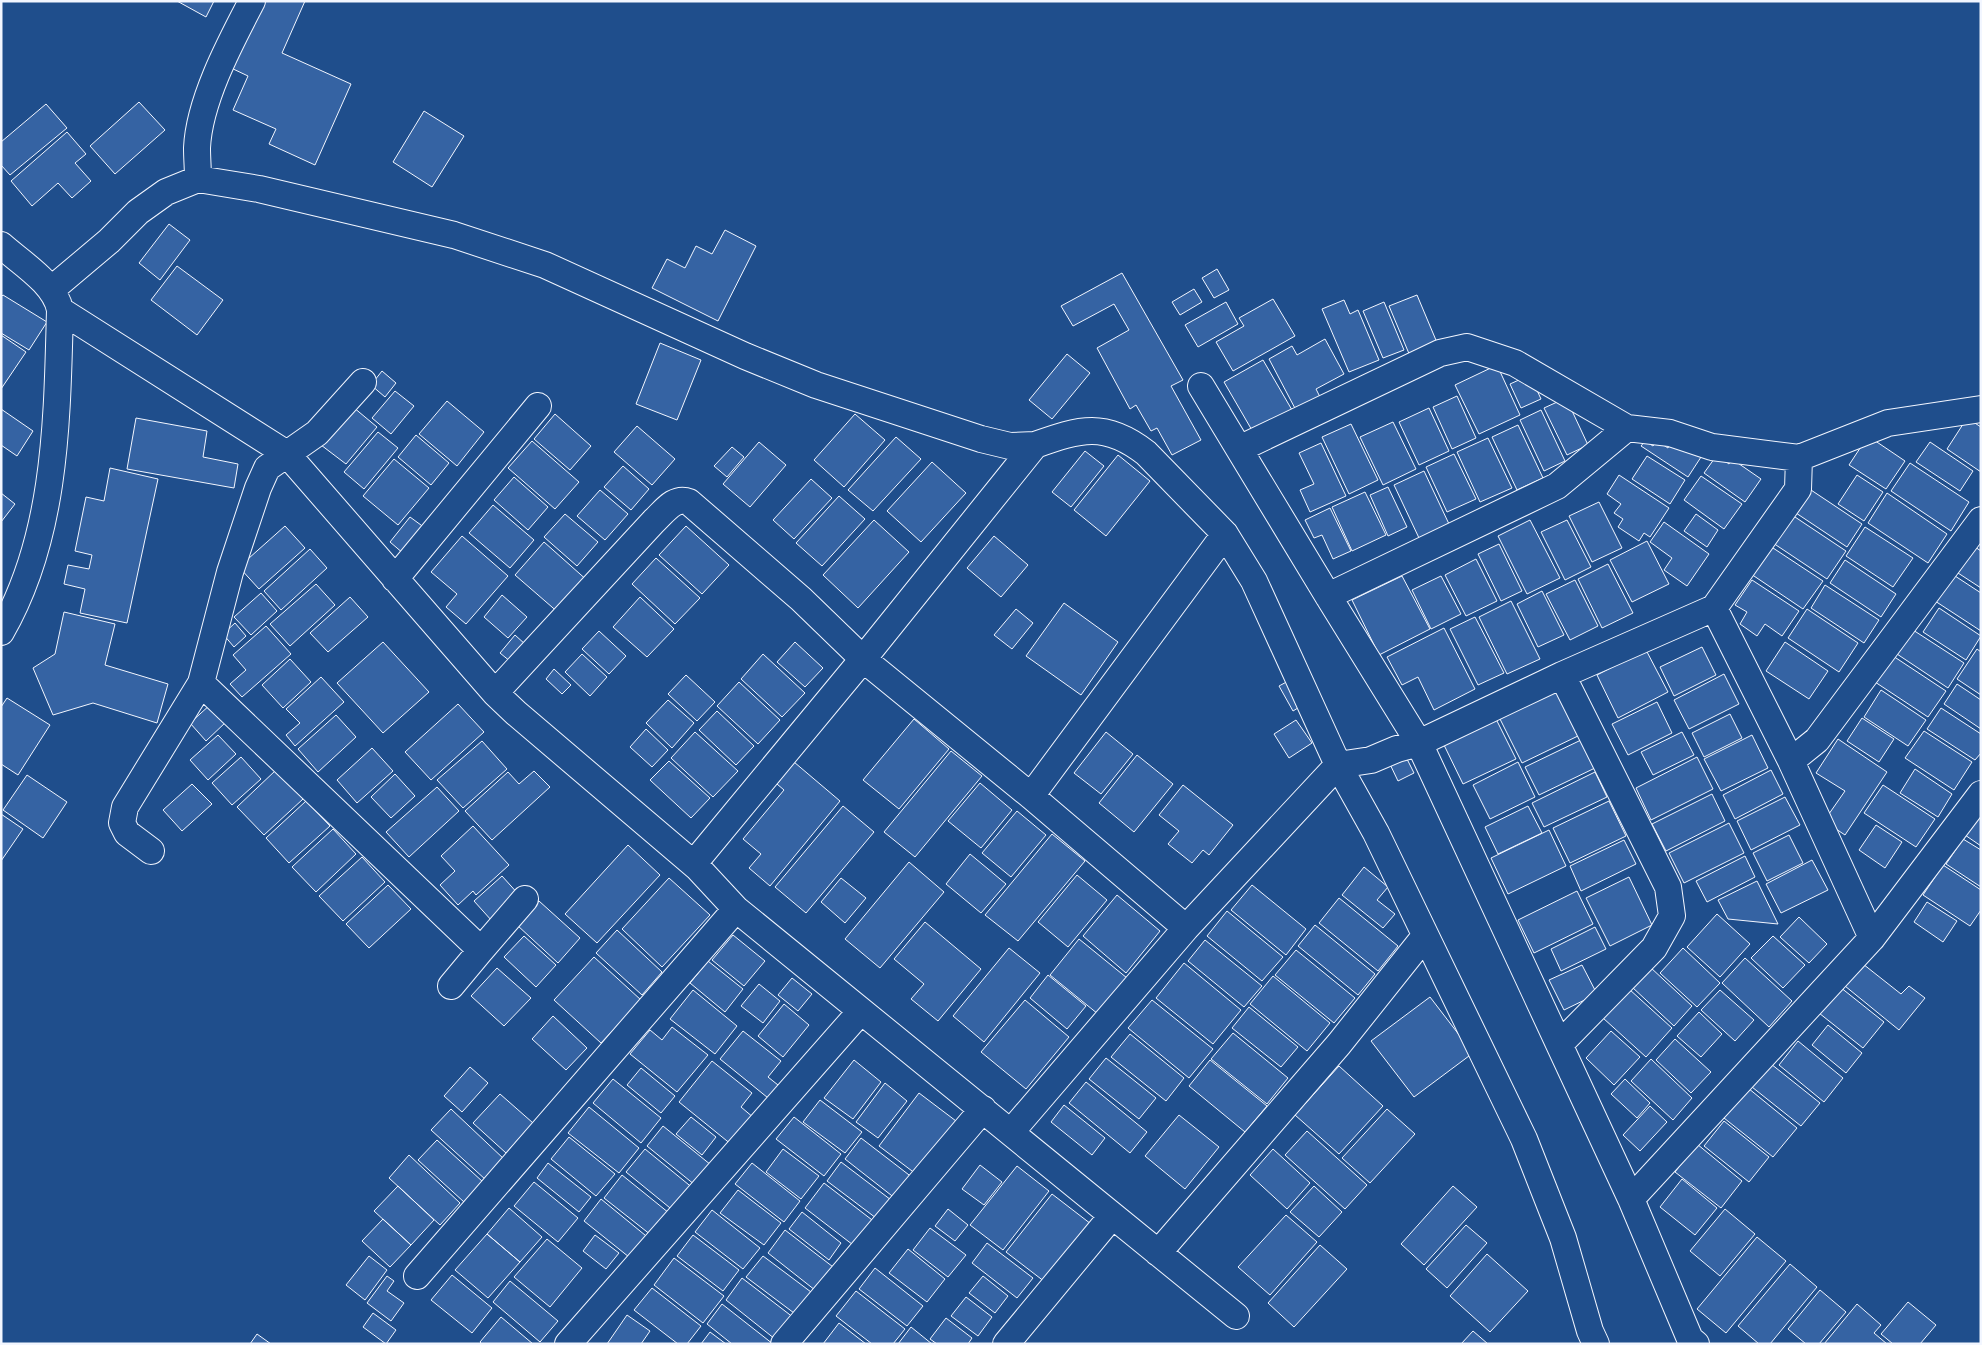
<svg xmlns="http://www.w3.org/2000/svg" width="1982" height="1345" viewBox="0 0 1982 1345" font-family="'Alegreya Sans',sans-serif">
  <style>
    .building { fill: #3563a3; stroke: #f2f6ff }
    .lines { fill: none; stroke-linecap: round; stroke-linejoin: round }
    .minor-casing { stroke: #f2f6ff; stroke-width: 28 }
    .minor { stroke: #1f4e8c; stroke-width: 26 }
  </style>
  <rect width="100%" height="100%" fill="#1f4e8c"/>
  <path class="building" d="M177,1H214L206,17Z
    M259,1H305L282,53L351,84L315,165L269,144L276,129L233,110L248,76L229,67Z
    M139,102L165,130L115,174L90,146Z
    M46,104L67,128L10,175L1,165V142Z
    M424,111L464,136L432,187L393,162Z
    M67,132L86,154L75,163L91,181L72,198L58,183L32,206L11,181Z
    M169,224L190,240L160,280L139,263Z
    M725,230L756,246L718,321L652,288L667,259L685,268L696,246L712,254Z
    M177,266L223,300L197,335L151,300Z
    M1217,269L1229,290L1214,298L1202,278Z
    M1122,273L1183,380L1171,386L1201,440L1172,455L1157,428L1151,431L1136,405L1130,409L1097,348L1129,330L1114,304L1073,326L1061,306Z
    M1194,289L1202,302L1180,315L1172,302Z
    M3,295L47,322L29,350L1,333V297Z
    M1417,295L1438,345L1410,356L1389,306Z
    M1273,299L1295,336L1233,371L1216,342L1244,326L1239,318Z
    M1344,300L1350,314L1358,310L1379,360L1349,372L1322,309Z
    M1226,302L1238,324L1198,347L1185,325Z
    M1384,302L1404,350L1383,358L1363,311Z
    M1,335L26,352L1,389Z
    M1325,339L1344,374L1316,389L1322,401L1298,414L1269,359L1292,346L1297,355Z
    M660,343L701,360L677,420L636,404Z
    M1067,354L1090,373L1052,419L1029,400Z
    M1263,360L1292,410L1253,432L1224,382Z
    M1497,365L1520,415L1479,434L1455,385Z
    M382,371L396,383L385,397L371,385Z
    M1530,375L1541,399L1521,408L1510,384Z
    M395,391L414,406L391,434L372,418Z
    M1457,396L1476,438L1452,449L1433,407Z
    M1566,398L1588,445L1567,455L1544,408Z
    M447,401L484,432L457,466L419,434Z
    M353,407L377,427L346,464L321,445Z
    M1429,408L1449,451L1419,465L1399,422Z
    M1,409L33,431L17,456L1,445Z
    M1541,410L1565,461L1544,471L1520,420Z
    M555,414L591,446L570,470L534,439Z
    M855,414L885,440L844,487L814,460Z
    M136,418L207,431L203,457L238,464L234,488L127,469Z
    M1967,418L1981,427V472L1947,449Z
    M1393,422L1416,469L1383,485L1360,437Z
    M1351,424L1378,480L1349,494L1322,437Z
    M1518,425L1543,478L1517,490L1492,437Z
    M637,426L675,459L652,485L614,452Z
    M378,432L398,448L364,489L344,472Z
    M416,435L449,463L431,485L398,457Z
    M1868,436L1905,461L1886,489L1849,465Z
    M896,437L921,459L873,511L848,490Z
    M1488,438L1512,488L1480,502L1457,452Z
    M532,441L579,482L555,509L508,468Z
    M1645,441L1653,446L1657,441L1668,448L1671,442L1703,454L1688,477L1641,446Z
    M759,442L786,465L750,507L723,484Z
    M1930,442L1973,471L1960,491L1916,462Z
    M1321,443L1346,496L1310,512L1300,490L1314,484L1299,453Z
    M732,447L744,457L727,477L714,466Z
    M1085,451L1104,466L1071,507L1052,492Z
    M1454,454L1476,499L1447,512L1426,467Z
    M1118,455L1150,481L1106,536L1074,510Z
    M1717,455L1729,464L1732,459L1761,479L1745,502L1704,473Z
    M1647,456L1685,480L1670,504L1632,479Z
    M394,459L429,488L398,525L363,496Z
    M932,462L966,493L921,542L887,511Z
    M1910,463L1969,502L1951,531L1891,491Z
    M623,466L649,489L631,510L604,487Z
    M110,468L158,479L127,623L80,613L85,589L64,584L68,565L89,569L92,555L75,551L86,497L104,501Z
    M1424,471L1449,524L1419,538L1394,485Z
    M1619,475L1669,508L1650,537L1644,533L1639,541L1618,527L1623,519L1614,513L1621,504L1607,494Z
    M1857,475L1883,492L1864,521L1838,504Z
    M1701,476L1742,504L1724,529L1684,500Z
    M514,477L548,507L528,530L494,500Z
    M811,479L832,498L794,539L773,520Z
    M1388,487L1407,527L1388,536L1370,495Z
    M600,490L628,514L605,540L577,516Z
    M1811,490L1862,524L1847,547L1796,513Z
    M1365,492L1386,535L1352,551L1332,507Z
    M1,493L15,504L1,522Z
    M1887,493L1947,534L1928,563L1868,523Z
    M839,496L865,519L822,566L796,543Z
    M1599,502L1622,548L1592,562L1569,516Z
    M493,505L534,540L510,568L469,533Z
    M1330,508L1351,551L1333,559L1322,535L1314,538L1305,520Z
    M565,514L598,542L577,566L544,537Z
    M1696,514L1718,530L1707,547L1684,531Z
    M1792,515L1846,551L1827,579L1773,543Z
    M410,517L425,528L404,554L390,542Z
    M874,520L909,552L858,608L823,575Z
    M1530,520L1560,578L1527,594L1498,536Z
    M1567,520L1591,567L1565,580L1541,532Z
    M1664,522L1709,554L1687,586L1664,570L1672,558L1650,542Z
    M285,526L305,548L259,589L239,567Z
    M686,526L729,565L702,594L659,555Z
    M1865,527L1913,558L1893,587L1846,556Z
    M462,536L508,576L466,624L446,607L457,594L431,572Z
    M994,536L1028,565L1001,597L967,568Z
    M1647,541L1669,584L1632,602L1610,560Z
    M544,542L589,582L560,614L515,575Z
    M1499,544L1522,591L1501,601L1478,554Z
    M1770,546L1823,581L1803,609L1751,574Z
    M1975,547L1981,551V588L1958,573Z
    M310,549L327,568L281,610L264,591Z
    M656,558L700,598L675,624L632,584Z
    M1476,559L1497,601L1466,616L1445,575Z
    M1845,560L1896,594L1881,617L1830,583Z
    M1608,564L1633,613L1602,628L1578,579Z
    M1952,574L1981,593V631L1935,601Z
    M1402,576L1430,629L1379,655L1352,600Z
    M1441,576L1461,614L1431,629L1412,590Z
    M1575,580L1598,626L1570,640L1546,594Z
    M1752,580L1799,611L1782,636L1765,624L1757,636L1740,624L1747,612L1735,605Z
    M316,584L335,605L290,646L270,624Z
    M1825,585L1879,620L1864,643L1811,608Z
    M1542,591L1564,635L1538,647L1517,604Z
    M261,593L277,611L251,635L234,617Z
    M502,595L527,617L508,638L484,617Z
    M350,597L368,617L328,652L310,633Z
    M640,597L674,629L647,657L613,627Z
    M1511,601L1540,659L1507,674L1479,617Z
    M1064,603L1118,642L1081,695L1026,656Z
    M1939,608L1981,636L1966,660L1923,632Z
    M1016,609L1033,623L1012,649L994,635Z
    M1807,609L1858,643L1839,672L1788,638Z
    M64,612L115,624L105,665L168,684L157,723L93,703L53,715L33,668L55,654Z
    M1475,617L1504,673L1478,685L1450,629Z
    M235,623L246,636L234,647L223,634Z
    M266,626L291,654L242,697L230,684L246,670L233,655Z
    M1444,628L1475,689L1434,710L1418,677L1402,685L1387,657Z
    M1913,630L1964,663L1948,688L1897,654Z
    M599,631L626,656L609,674L582,649Z
    M515,635L526,645L511,662L500,653Z
    M383,642L429,692L383,733L337,683Z
    M795,642L823,668L805,687L777,662Z
    M1785,642L1828,671L1809,699L1766,671Z
    M1702,647L1716,675L1674,696L1660,667Z
    M1977,649L1981,652V695L1957,679Z
    M1646,650L1668,692L1618,718L1597,675Z
    M582,654L607,677L590,696L565,672Z
    M763,654L805,693L782,717L741,679Z
    M1893,656L1946,691L1928,717L1875,682Z
    M290,659L311,682L283,708L262,685Z
    M554,669L571,685L562,694L546,679Z
    M1724,674L1739,704L1689,729L1674,700Z
    M686,675L715,702L697,721L668,694Z
    M321,677L344,702L295,746L286,735L300,723L286,709Z
    M1292,679L1306,703L1293,711L1279,686Z
    M739,682L780,720L758,744L717,706Z
    M1957,684L1981,700V729L1944,704Z
    M1556,686L1580,735L1522,763L1498,715Z
    M1881,690L1926,720L1908,746L1864,717Z
    M7,698L50,725L18,775L1,764V707Z
    M668,700L694,723L672,748L646,723Z
    M1657,702L1672,733L1628,755L1612,724Z
    M211,704L227,721L206,741L190,723Z
    M458,704L484,732L431,780L405,752Z
    M1941,708L1981,734V753L1975,760L1927,729Z
    M717,711L754,746L736,765L699,730Z
    M1730,714L1742,738L1704,757L1692,733Z
    M336,715L356,737L318,772L298,749Z
    M1862,718L1894,739L1879,762L1847,741Z
    M914,719L949,749L899,809L863,780Z
    M1496,719L1516,759L1463,784L1444,745Z
    M1296,720L1312,743L1289,758L1274,734Z
    M646,729L668,750L652,767L630,747Z
    M1924,731L1972,762L1954,790L1905,758Z
    M695,732L738,771L713,797L671,758Z
    M1106,732L1133,754L1101,794L1074,773Z
    M1682,732L1694,755L1653,775L1641,752Z
    M218,735L236,754L208,780L190,760Z
    M1752,735L1768,768L1721,791L1704,759Z
    M1838,739L1887,772L1845,835L1824,821L1845,791L1816,773Z
    M1581,740L1595,768L1539,795L1525,767Z
    M482,741L507,769L463,808L437,780Z
    M372,748L393,771L357,803L337,780Z
    M951,751L982,776L915,857L884,832Z
    M1404,753L1414,773L1398,781L1388,760Z
    M1137,755L1173,784L1134,832L1099,803Z
    M241,757L261,779L232,805L212,783Z
    M1697,757L1713,789L1651,820L1636,788Z
    M669,761L710,798L691,818L650,780Z
    M794,762L840,801L770,886L749,868L761,854L743,839L784,790L777,784Z
    M1518,762L1535,797L1490,819L1473,785Z
    M1915,769L1952,794L1938,817L1900,793Z
    M276,770L303,799L264,835L237,807Z
    M1771,770L1783,794L1735,819L1723,795Z
    M534,771L550,787L492,840L465,811L508,772L519,784Z
    M1595,772L1607,797L1544,827L1532,803Z
    M395,774L415,796L391,818L371,797Z
    M27,775L67,802L43,838L3,810Z
    M980,783L1012,810L981,848L948,821Z
    M192,784L212,804L182,831L163,810Z
    M1183,785L1233,825L1209,855L1203,850L1192,863L1168,844L1179,831L1159,815Z
    M1883,785L1935,819L1916,847L1864,813Z
    M437,787L459,811L409,857L386,832Z
    M1712,794L1725,821L1666,851L1652,824Z
    M1785,797L1800,825L1751,850L1737,821Z
    M306,801L330,826L289,863L266,838Z
    M1609,801L1626,836L1570,863L1553,828Z
    M843,806L874,832L806,913L775,887Z
    M1528,806L1542,833L1498,854L1485,827Z
    M1017,811L1046,835L1011,877L982,853Z
    M1981,812V846L1965,835Z
    M1,814L23,829L1,861Z
    M1729,823L1744,853L1684,883L1669,853Z
    M1876,825L1902,842L1885,868L1859,850Z
    M473,826L509,865L476,895L473,891L458,905L440,885L455,871L441,856Z
    M333,829L356,854L316,892L292,867Z
    M1549,830L1566,866L1508,894L1491,858Z
    M1052,834L1085,861L1018,941L985,915Z
    M1789,835L1803,863L1767,881L1753,853Z
    M1963,839L1981,850V887L1946,864Z
    M1624,840L1636,864L1581,891L1570,866Z
    M628,845L660,875L597,943L565,914Z
    M970,854L1006,884L981,913L946,884Z
    M1745,856L1755,877L1707,902L1696,881Z
    M362,857L385,882L343,921L319,896Z
    M1812,860L1828,890L1781,913L1766,884Z
    M909,862L944,892L880,968L845,939Z
    M1943,865L1981,890V910L1970,926L1923,895Z
    M1364,867L1388,887L1377,900L1395,914L1383,928L1342,895Z
    M1077,875L1107,900L1068,947L1038,922Z
    M502,876L520,896L492,921L474,901Z
    M1629,877L1652,925L1610,946L1586,898Z
    M669,878L710,915L662,967L622,929Z
    M841,878L866,898L845,923L821,902Z
    M1757,881L1778,924L1728,919L1718,900Z
    M388,885L411,909L369,948L346,924Z
    M1252,885L1306,929L1286,955L1231,910Z
    M1577,891L1593,924L1534,953L1518,920Z
    M1117,895L1160,931L1126,973L1083,936Z
    M1339,898L1398,946L1378,971L1319,923Z
    M539,901L580,938L558,963L517,925Z
    M1927,902L1957,921L1943,942L1914,922Z
    M1227,911L1283,957L1262,981L1207,936Z
    M1717,914L1750,944L1720,977L1687,947Z
    M1799,917L1827,944L1809,963L1780,937Z
    M925,922L981,969L938,1021L911,999L924,984L894,959Z
    M1315,925L1375,974L1358,995L1298,946Z
    M1595,927L1606,949L1561,971L1551,949Z
    M617,930L662,972L642,995L596,953Z
    M733,935L765,961L744,986L712,960Z
    M524,936L556,965L536,987L504,957Z
    M1773,936L1805,965L1783,988L1751,958Z
    M1079,939L1127,978L1098,1014L1050,975Z
    M1205,940L1262,986L1244,1007L1188,961Z
    M1009,948L1040,973L984,1042L953,1016Z
    M1683,948L1720,983L1697,1007L1660,973Z
    M1296,950L1355,998L1334,1023L1275,975Z
    M594,957L641,1000L601,1043L554,1000Z
    M1745,958L1792,1001L1769,1027L1722,983Z
    M708,961L743,989L725,1012L690,983Z
    M1184,963L1241,1010L1213,1044L1156,998Z
    M1863,964L1901,994L1909,986L1925,998L1899,1030L1845,986Z
    M1582,965L1597,994L1564,1010L1549,980Z
    M1650,967L1692,1006L1674,1026L1632,987Z
    M497,968L531,998L504,1026L471,996Z
    M1048,975L1086,1006L1067,1029L1030,998Z
    M1273,976L1330,1023L1307,1051L1250,1004Z
    M792,978L812,994L798,1011L778,995Z
    M759,984L780,1001L763,1023L741,1006Z
    M1840,987L1884,1022L1863,1048L1819,1013Z
    M1629,989L1672,1028L1646,1057L1603,1018Z
    M693,990L737,1026L715,1054L670,1019Z
    M1720,990L1754,1020L1735,1041L1701,1010Z
    M1430,997L1473,1053L1414,1097L1371,1041Z
    M1025,1000L1069,1037L1026,1089L981,1052Z
    M1152,1000L1213,1049L1189,1078L1128,1028Z
    M784,1004L809,1025L783,1057L758,1036Z
    M1249,1007L1298,1047L1281,1067L1232,1028Z
    M1699,1012L1722,1034L1701,1057L1677,1036Z
    M553,1016L587,1048L566,1070L532,1039Z
    M1828,1025L1862,1053L1846,1073L1812,1045Z
    M672,1027L708,1055L677,1092L630,1054L650,1030L662,1040Z
    M743,1031L781,1061L768,1077L783,1089L773,1102L720,1059Z
    M1611,1031L1640,1057L1614,1085L1586,1058Z
    M1233,1033L1288,1078L1267,1104L1211,1059Z
    M1130,1034L1184,1078L1166,1101L1111,1057Z
    M1675,1039L1711,1072L1691,1093L1656,1060Z
    M1798,1041L1843,1078L1824,1102L1779,1065Z
    M1106,1058L1156,1098L1139,1119L1089,1079Z
    M1651,1059L1692,1098L1673,1120L1631,1081Z
    M854,1060L881,1082L853,1119L824,1098Z
    M1210,1060L1267,1106L1245,1132L1189,1086Z
    M712,1061L752,1093L741,1107L754,1118L732,1145L679,1102Z
    M1771,1064L1820,1103L1801,1126L1752,1087Z
    M1339,1066L1383,1106L1339,1154L1295,1115Z
    M470,1067L488,1083L462,1112L444,1096Z
    M641,1068L675,1096L661,1113L627,1085Z
    M613,1079L661,1118L641,1143L593,1103Z
    M1625,1079L1650,1103L1637,1118L1611,1094Z
    M1086,1082L1147,1132L1130,1153L1069,1103Z
    M885,1083L907,1101L878,1138L856,1122Z
    M1748,1088L1797,1128L1773,1157L1724,1118Z
    M919,1093L956,1121L916,1174L879,1146Z
    M500,1094L533,1123L506,1153L473,1123Z
    M820,1100L862,1132L845,1153L803,1122Z
    M1064,1105L1105,1138L1092,1155L1051,1122Z
    M1650,1106L1667,1122L1640,1151L1623,1135Z
    M589,1107L639,1148L619,1173L568,1133Z
    M451,1109L505,1160L486,1180L431,1130Z
    M1387,1109L1415,1134L1370,1183L1342,1158Z
    M1179,1115L1219,1147L1185,1189L1145,1156Z
    M691,1117L716,1137L702,1155L676,1134Z
    M794,1117L841,1154L824,1176L776,1139Z
    M1724,1121L1769,1157L1749,1182L1704,1146Z
    M663,1126L711,1165L695,1185L647,1146Z
    M1307,1131L1367,1185L1345,1209L1285,1155Z
    M569,1137L615,1174L596,1196L551,1159Z
    M861,1138L913,1178L896,1199L845,1159Z
    M437,1140L483,1182L464,1202L418,1160Z
    M1697,1144L1742,1181L1721,1208L1675,1172Z
    M645,1149L694,1189L675,1212L626,1172Z
    M783,1149L819,1176L801,1199L766,1172Z
    M1273,1149L1310,1183L1287,1209L1250,1175Z
    M409,1155L460,1203L440,1225L389,1178Z
    M841,1162L895,1203L880,1221L827,1181Z
    M548,1163L591,1197L579,1212L537,1178Z
    M752,1163L800,1201L784,1222L735,1184Z
    M980,1165L1002,1182L984,1205L962,1189Z
    M1017,1166L1049,1191L1003,1250L970,1225Z
    M622,1175L669,1213L651,1235L604,1198Z
    M1682,1179L1717,1208L1695,1235L1660,1207Z
    M534,1182L578,1218L558,1242L514,1206Z
    M824,1183L876,1223L857,1248L805,1208Z
    M398,1186L434,1220L411,1245L374,1211Z
    M1314,1186L1342,1212L1319,1237L1290,1212Z
    M1453,1186L1477,1207L1424,1265L1401,1244Z
    M738,1190L781,1223L764,1245L720,1213Z
    M1052,1194L1091,1224L1045,1282L1006,1252Z
    M601,1199L651,1240L634,1261L584,1221Z
    M509,1208L542,1237L520,1262L487,1234Z
    M948,1209L968,1225L955,1241L935,1226Z
    M1725,1209L1755,1234L1720,1276L1690,1251Z
    M712,1210L760,1248L743,1269L695,1232Z
    M802,1212L841,1243L829,1260L789,1229Z
    M1286,1215L1317,1242L1270,1295L1238,1267Z
    M383,1219L411,1245L390,1267L362,1241Z
    M1466,1225L1487,1243L1447,1288L1426,1269Z
    M930,1228L966,1255L948,1277L913,1250Z
    M785,1230L837,1270L820,1294L768,1253Z
    M487,1234L520,1262L488,1298L455,1270Z
    M595,1235L619,1253L606,1269L583,1251Z
    M693,1235L739,1270L723,1291L677,1256Z
    M1757,1237L1786,1261L1726,1333L1697,1309Z
    M547,1239L582,1268L550,1307L514,1277Z
    M987,1243L1033,1278L1017,1298L972,1263Z
    M1320,1245L1347,1269L1294,1327L1268,1303Z
    M908,1249L945,1279L927,1302L889,1273Z
    M1487,1254L1528,1291L1490,1332L1450,1296Z
    M369,1256L387,1270L365,1300L346,1285Z
    M763,1256L819,1298L802,1319L746,1277Z
    M674,1258L724,1296L703,1323L654,1285Z
    M1790,1264L1817,1287L1770,1344H1759L1738,1326Z
    M875,1268L923,1306L907,1326L859,1289Z
    M452,1275L492,1308L472,1333L431,1300Z
    M387,1276L394,1281L387,1291L404,1303L391,1321L367,1303Z
    M983,1276L1008,1296L995,1313L969,1293Z
    M742,1278L798,1321L780,1343L726,1300Z
    M510,1281L558,1321L540,1342L493,1302Z
    M652,1288L701,1326L687,1344H678L634,1310Z
    M1820,1290L1846,1312L1819,1344H1806L1788,1329Z
    M856,1291L905,1329L893,1344H872L836,1316Z
    M966,1297L992,1317L978,1336L951,1316Z
    M1908,1302L1936,1325L1920,1344H1893L1881,1334Z
    M722,1304L773,1344H732L707,1324Z
    M1857,1304L1881,1325L1874,1333L1887,1344H1824Z
    M373,1313L396,1330L386,1344L363,1327Z
    M627,1315L650,1331L641,1344H607Z
    M501,1317L533,1344H482L480,1342Z
    M946,1318L972,1338L968,1344H937L930,1339Z
    M839,1323L866,1344H823Z
    M911,1327L932,1344H898Z
    M1473,1331L1488,1344H1461Z
    M710,1332L726,1344H701Z
    M257,1334L271,1344H250Z"/>
  <g class="lines">
    <g class="minor-casing">
      <path id="minor" d="M198,179C198,169 197,158 197,148C199,101 230,43 252,1
        M1,245C21,263 55,283 60,310C57,418 57,535 1,632
        M52,289L109,241L138,212L166,192L198,179L259,189L454,235L545,265L745,356L816,385L981,439L1010,446L1035,445
        M60,310L287,454L495,693L516,713L697,867
        M363,382L317,433L267,468L258,488L230,572L201,683L481,950L525,899
        M1201,386L1239,449
        M395,579L538,406
        M1328,596L1557,486L1627,428
        M1714,608L1791,761L1872,938
        M495,693L654,521C664,512 674,496 689,502L801,599L863,659L1031,796L1186,928
        M1791,761L1817,740L1981,520
        M1031,796L1225,534
        M151,851L127,833L122,823L125,807L201,683
        M451,986L481,950
        M1560,1044L1654,948L1672,916L1668,887L1562,675
        M1011,1132L1186,928L1338,765L1371,760L1397,749L1419,743L1562,675L1714,608L1798,489L1799,458
        M1631,1199L1872,938L1981,794
        M1158,1253L1339,1044L1425,936
        M417,1276L736,909
        M1236,1316L736,909L697,867V861L700,856L863,659L1035,445C1080,429 1105,421 1146,453L1225,534L1254,581L1338,765L1376,833L1524,1139L1563,1238L1590,1331L1596,1344
        M568,1344L861,1011
        M784,1344L983,1109
        M1006,1344L1112,1216
        M1696,1344L1690,1339L1631,1199L1419,743L1328,596L1239,449L1440,353L1467,347L1515,363L1627,428L1670,433L1712,447L1799,458L1888,423L1981,409"/>
    </g>
    <use href="#minor" class="minor"/>
  </g>
  <rect width="1982" height="1345" fill="none" stroke="#f2f6ff" stroke-width="5"/>
</svg>
